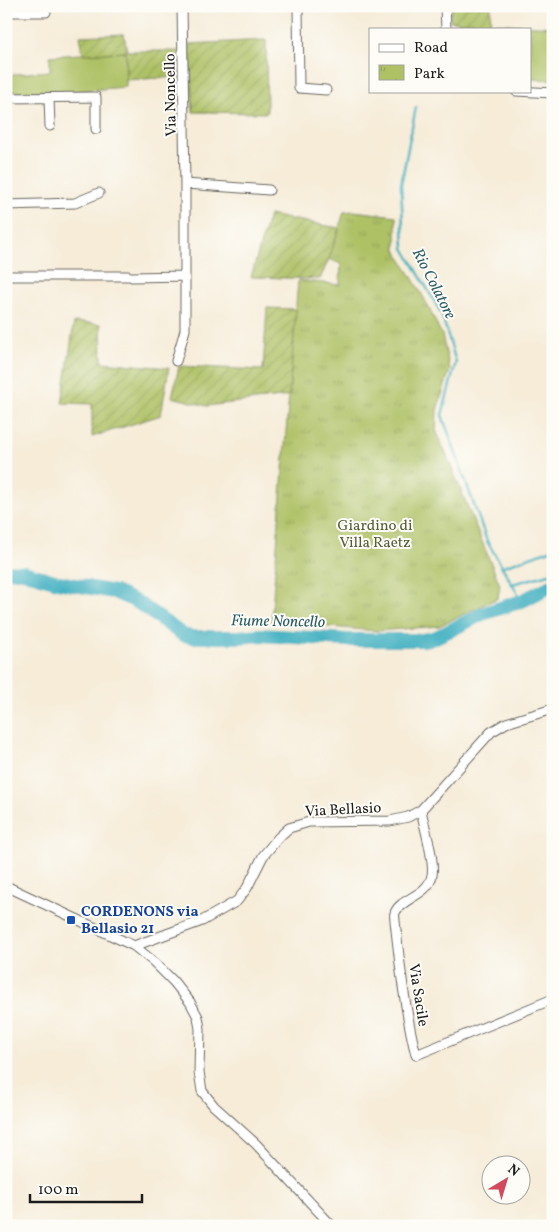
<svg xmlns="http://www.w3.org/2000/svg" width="559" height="1232" viewBox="0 0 559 1232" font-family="Vollkorn,serif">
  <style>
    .grass { fill: #aec165; stroke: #656e40 }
    .park { fill: url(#park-tufts); stroke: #656e40 }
    .garden { fill: url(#garden-furrows); stroke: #656e40 }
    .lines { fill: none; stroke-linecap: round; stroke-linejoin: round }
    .stream { stroke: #43b0c1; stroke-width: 2.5 }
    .river { stroke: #43b0c1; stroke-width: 14 }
    .street-casing { stroke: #68655e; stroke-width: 11 }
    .street { stroke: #fff; stroke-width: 9 }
    .transit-dot { fill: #1a4fb4; stroke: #fdfcf7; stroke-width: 2 }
    .labels { text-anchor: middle; stroke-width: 4; stroke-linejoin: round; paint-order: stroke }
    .street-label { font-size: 15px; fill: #1c1c1c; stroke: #fdfcf7 }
    .park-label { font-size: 15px; fill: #565e39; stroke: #fdfcf7 }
    .transit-label { font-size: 15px; font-weight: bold; fill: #164399; stroke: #fdfcf7; text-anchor: start }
    .water-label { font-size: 16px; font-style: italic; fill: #2e5f66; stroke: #fdfcf7 }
  </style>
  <defs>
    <pattern id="park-tufts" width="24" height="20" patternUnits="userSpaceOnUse" patternTransform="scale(1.25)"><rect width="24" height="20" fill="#aec165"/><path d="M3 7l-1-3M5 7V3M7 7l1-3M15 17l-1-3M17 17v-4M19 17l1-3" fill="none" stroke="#95a557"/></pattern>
    <pattern id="garden-furrows" width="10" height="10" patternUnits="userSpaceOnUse" patternTransform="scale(1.25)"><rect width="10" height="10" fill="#aec165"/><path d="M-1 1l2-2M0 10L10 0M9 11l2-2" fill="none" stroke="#95a557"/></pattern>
  </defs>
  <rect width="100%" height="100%" fill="#fdfcf7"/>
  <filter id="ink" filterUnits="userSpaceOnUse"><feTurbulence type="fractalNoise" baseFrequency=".02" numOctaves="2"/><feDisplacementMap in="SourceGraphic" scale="10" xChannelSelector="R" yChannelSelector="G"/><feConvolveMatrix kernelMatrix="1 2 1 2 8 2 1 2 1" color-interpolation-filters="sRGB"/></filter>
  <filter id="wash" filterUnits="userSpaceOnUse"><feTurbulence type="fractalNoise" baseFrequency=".0096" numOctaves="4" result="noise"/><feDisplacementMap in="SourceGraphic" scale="20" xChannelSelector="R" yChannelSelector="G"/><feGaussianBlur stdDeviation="1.12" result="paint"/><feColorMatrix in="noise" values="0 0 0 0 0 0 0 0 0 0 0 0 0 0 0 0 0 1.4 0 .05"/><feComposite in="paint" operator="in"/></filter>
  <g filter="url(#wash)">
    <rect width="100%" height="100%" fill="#f6ecd8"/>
    <path class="grass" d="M459,21L553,27V80L530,79V29H458Z
      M126,51V87L51,93L6,91V75L50,71V56Z"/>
    <path class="park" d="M353,211L396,216V250L424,298L442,335L450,370L437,410L436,430L500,585L498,598L439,626L377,631L271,622L298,280L340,285L341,264L329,259L344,212Z"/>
    <path class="garden" d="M451,6H491L490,23L450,21Z
      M124,34L127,51H179V77L126,80V52L83,54L80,36Z
      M266,40L267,113L193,112L189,44Z
      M269,215L339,228L329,259L320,279L251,277Z
      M267,308L296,309L289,396L207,406L172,397L179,366L263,370Z
      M74,322L101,324L102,362L169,368L161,415L92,437V404L62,403Z"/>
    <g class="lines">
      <path class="stream" d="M416,107L401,184L404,248L441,313L456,362L442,415L487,541L522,601
        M501,567L553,549
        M512,584L553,573"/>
      <path class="river" d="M6,571L24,572L58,582L114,592L137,602L183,635L193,637H239L259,635L347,640H423L434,638L451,630L482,614L522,601L553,585"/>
    </g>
  </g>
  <g filter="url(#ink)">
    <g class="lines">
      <g class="street-casing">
        <path id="street" d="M298,6L299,88L326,90
          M445,6L446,29
          M6,12H46
          M516,91L553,93
          M6,98L96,97V129
          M49,98L50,126
          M185,184L269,190
          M6,205L75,203L99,193
          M6,276H128
          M132,277L185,276
          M176,361L185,330V184L182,6
          M421,810C424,826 435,860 432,875C429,896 400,898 395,913C394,915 395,918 395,921C400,966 405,1011 416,1055L553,999
          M6,886L134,946L154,962L173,981L190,1002L198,1017L200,1029L199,1072L202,1091L214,1106L256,1144L332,1226
          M134,946L202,921L237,901L247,888L263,856L279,837L289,828L309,822L390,821L408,817L421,810L491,732L506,723L553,709"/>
      </g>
      <use href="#street" class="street"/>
    </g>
  </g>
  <rect class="transit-dot" x="66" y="915" width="10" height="10" rx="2.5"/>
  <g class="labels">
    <g class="street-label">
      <text transform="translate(170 95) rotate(-91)" y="5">Via Noncello</text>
      <text transform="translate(343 809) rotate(-3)" y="5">Via Bellasio</text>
      <text transform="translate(419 995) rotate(81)" y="5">Via Sacile</text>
    </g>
    <g class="park-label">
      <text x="375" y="530">Giardino di<tspan x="375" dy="17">Villa Raetz</tspan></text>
    </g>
    <g class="transit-label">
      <text x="81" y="916">CORDENONS via<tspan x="81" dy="17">Bellasio 21</tspan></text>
    </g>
    <g class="water-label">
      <text transform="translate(435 283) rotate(63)" y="6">Rio Colatore</text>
      <text transform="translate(278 620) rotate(1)" y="6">Fiume Noncello</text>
    </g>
  </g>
  <rect width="559" height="1232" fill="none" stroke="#fdfcf7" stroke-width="25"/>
  <rect x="369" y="28" width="162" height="65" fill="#fdfcf7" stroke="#a3a29f"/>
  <rect x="379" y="44" width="25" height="8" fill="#ffffff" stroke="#a3a29f"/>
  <text x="414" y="52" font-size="15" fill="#1c1c1c">Road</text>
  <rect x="379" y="65" width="25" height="15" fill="url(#park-tufts)" stroke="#a3a29f"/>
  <text x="414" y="78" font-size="15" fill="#1c1c1c">Park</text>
  <g transform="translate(506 1180) rotate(38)"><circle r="24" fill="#fdfcf7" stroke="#a3a29f"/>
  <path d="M0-4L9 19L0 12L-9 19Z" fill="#d1495b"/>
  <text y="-8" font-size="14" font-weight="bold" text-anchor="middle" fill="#1c1c1c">N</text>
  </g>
  <path d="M30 1194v8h112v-8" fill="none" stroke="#1c1c1c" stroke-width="2.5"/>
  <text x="38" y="1194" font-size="15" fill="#1c1c1c" stroke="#fdfcf7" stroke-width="4" paint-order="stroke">100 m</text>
</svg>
